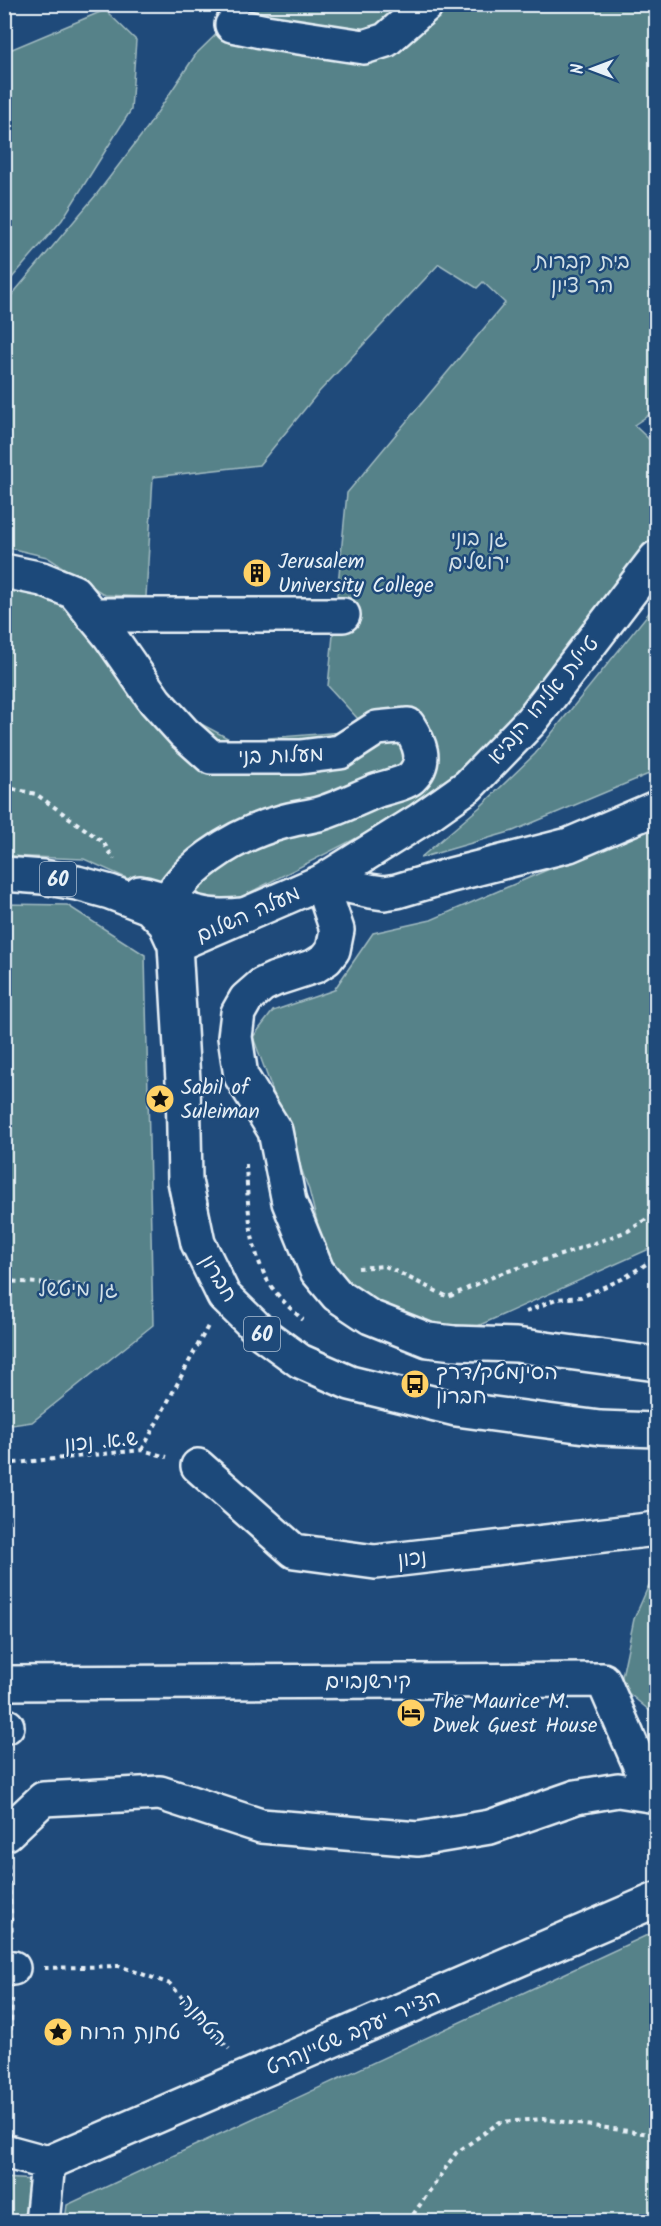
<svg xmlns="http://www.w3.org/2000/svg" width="661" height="2226" viewBox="0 0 661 2226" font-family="Kalam,'Playpen Sans Hebrew',sans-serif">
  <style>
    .green { fill: #578289; stroke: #a0bac0; stroke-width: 1.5 }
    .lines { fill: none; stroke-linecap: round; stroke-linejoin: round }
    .minor-casing { stroke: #e8f1f8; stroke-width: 38 }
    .highway-casing { stroke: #e8f1f8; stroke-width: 38 }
    .path { stroke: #e8f1f8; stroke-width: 4; stroke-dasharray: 4.5 4.5; stroke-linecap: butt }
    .minor { stroke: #1f4a7a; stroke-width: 33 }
    .highway { stroke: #1f4a7a; stroke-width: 33 }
    .labels { text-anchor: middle; stroke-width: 5; stroke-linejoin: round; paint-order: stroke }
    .shield { fill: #1f4a7a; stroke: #acbfd2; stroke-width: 1.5 }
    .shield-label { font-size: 20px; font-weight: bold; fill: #e8f1f8 }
    .park-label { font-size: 21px; fill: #d2e0e7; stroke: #1f4a7a }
    .poi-label { font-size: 21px; fill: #e8f1f8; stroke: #1f4a7a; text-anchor: start }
    .street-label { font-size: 21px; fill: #e8f1f8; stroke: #1f4a7a }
  </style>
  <rect width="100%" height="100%" fill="#1f4a7a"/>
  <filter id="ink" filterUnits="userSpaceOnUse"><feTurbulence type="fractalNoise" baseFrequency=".0167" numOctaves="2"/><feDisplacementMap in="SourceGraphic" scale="12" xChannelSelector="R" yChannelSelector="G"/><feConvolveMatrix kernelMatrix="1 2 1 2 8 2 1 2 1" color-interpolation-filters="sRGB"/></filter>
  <g filter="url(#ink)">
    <path class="green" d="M224,5H656V410L634,425L656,446V543L530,712L445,793L182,927L158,892L84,859L5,856V578L65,596L158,701L233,741L368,730L328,686L347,493L505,303L483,282L477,288L439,264L318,393L259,465L153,477L146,597L105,595L47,557L5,547V303L96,195L147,128L196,54L235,16Z
      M105,10L136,40L131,110L62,220L5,286V52Z
      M656,604V771L513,831L420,858L480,807L535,754Z
      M656,823V1246L471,1329L426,1333L330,1273L309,1190L253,1037L273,1011L334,990L373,933L431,920Z
      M5,904L67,905L145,955L153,1325L32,1422L5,1426Z
      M656,1569V1716L620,1686L634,1619Z
      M656,1931V2221H65L67,2205Z
      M4,2178L34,2180L30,2221H5Z"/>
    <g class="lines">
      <g class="minor-casing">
        <path id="minor" d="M232,25L266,32L364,47L386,40L427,4
          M4,571L42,579L74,592L110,636L155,701L184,733L211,757H300L340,752L377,728L408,725C419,742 429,761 411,778C404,784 382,788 373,792C356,799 339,808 322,813C309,817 295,818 282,822C236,834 176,870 161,917
          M92,615H343
          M321,882L337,930L333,950L326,959L315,966L275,979L262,985L246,999L238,1013L235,1037L241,1076L275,1131L289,1202L317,1271L337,1295L370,1317L428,1340L454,1343L516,1345L656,1364
          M321,882L340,884L370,891L384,893L397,891L451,875L569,845L656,808
          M175,945L321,882L420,820L468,786L531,721L656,558
          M198,1466L294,1551L375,1562L656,1529
          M7,1683L603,1680L653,1795
          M4,1726H7
          M4,1833H7L43,1799L160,1793L261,1826L418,1839L490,1827L576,1797L618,1790L656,1796
          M4,1968H13
          M4,2151L48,2163
          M48,2163L656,1900
          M42,2222L48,2163"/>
      </g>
      <g class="highway-casing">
        <path id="highway" d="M4,874L43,877L77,883L110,892L149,907L165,923L175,945L183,1081L185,1181L198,1243L224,1296L263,1334L300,1361L350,1383L456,1409L600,1428L656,1430
          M140,893C161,896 178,908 198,913C213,917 229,916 245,915"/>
      </g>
      <path class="path" d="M4,787L36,794L103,842L114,859
        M246,1164C248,1204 248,1251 271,1286C279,1298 292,1310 303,1320
        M358,1268L385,1266L448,1297L502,1273L567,1253L628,1231L656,1213
        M4,1281L88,1286
        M526,1312L556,1299L581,1297L622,1279L656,1258
        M142,1450L208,1326
        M5,1464L142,1450L167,1457
        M7,1465V1653
        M7,1759V1788
        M8,1864L12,1937
        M44,1968L119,1966L170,1984L229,2049
        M7,2120L12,1999
        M408,2222L456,2153L500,2122L543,2119L656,2135"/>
      <use href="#minor" class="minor"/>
      <use href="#highway" class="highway"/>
    </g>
  </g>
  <defs>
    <g id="building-disc" transform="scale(1.5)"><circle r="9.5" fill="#ffd166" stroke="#1f4a7a"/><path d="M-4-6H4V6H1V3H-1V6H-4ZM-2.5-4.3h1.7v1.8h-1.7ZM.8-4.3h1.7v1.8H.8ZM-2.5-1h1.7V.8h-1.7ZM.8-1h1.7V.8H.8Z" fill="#111"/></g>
    <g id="sight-disc" transform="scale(1.5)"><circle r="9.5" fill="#ffd166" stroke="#1f4a7a"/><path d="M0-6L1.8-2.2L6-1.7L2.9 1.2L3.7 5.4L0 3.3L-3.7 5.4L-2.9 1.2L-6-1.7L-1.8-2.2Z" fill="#111"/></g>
    <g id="bus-disc" transform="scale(1.5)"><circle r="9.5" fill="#ffd166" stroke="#1f4a7a"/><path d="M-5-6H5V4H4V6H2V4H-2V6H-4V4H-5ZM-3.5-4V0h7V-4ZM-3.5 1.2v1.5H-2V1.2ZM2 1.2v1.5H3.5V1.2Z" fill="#111"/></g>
    <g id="hotel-disc" transform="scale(1.5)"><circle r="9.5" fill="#ffd166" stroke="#1f4a7a"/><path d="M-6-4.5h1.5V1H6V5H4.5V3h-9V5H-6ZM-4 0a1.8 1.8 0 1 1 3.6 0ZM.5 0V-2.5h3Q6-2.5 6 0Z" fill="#111"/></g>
  </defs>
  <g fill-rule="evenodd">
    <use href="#building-disc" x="257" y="573"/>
    <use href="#sight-disc" x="160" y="1099"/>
    <use href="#bus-disc" x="415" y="1384"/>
    <use href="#hotel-disc" x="411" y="1713"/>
    <use href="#sight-disc" x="58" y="2032"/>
  </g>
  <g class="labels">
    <g class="shield">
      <rect x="40" y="862" width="36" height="34" rx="4.5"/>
      <rect x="244" y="1317" width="36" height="34" rx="4.5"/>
    </g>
    <g class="shield-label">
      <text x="58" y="886">60</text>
      <text x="262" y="1341">60</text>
    </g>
    <g class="park-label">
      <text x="582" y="268">בית קברות<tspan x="582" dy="24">הר ציון</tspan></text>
      <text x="479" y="545">גן בוני<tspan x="479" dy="24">ירושלים</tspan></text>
      <text x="78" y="1296">גן מיטשל</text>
    </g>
    <g class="poi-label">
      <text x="278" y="568">Jerusalem<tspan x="278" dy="24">University College</tspan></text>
      <text x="181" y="1094">Sabil of<tspan x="181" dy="24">Suleiman</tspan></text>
      <text x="436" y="1379">הסינמטק/דרך<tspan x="436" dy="24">חברון</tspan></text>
      <text x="432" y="1708">The Maurice M.<tspan x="432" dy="24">Dwek Guest House</tspan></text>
      <text x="79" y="2039">טחנת הרוח</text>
    </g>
    <g class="street-label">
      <text transform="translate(543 700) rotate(-50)" y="7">טיילת אליהו הנביא</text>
      <text transform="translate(281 755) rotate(-2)" y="7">מעלות בני</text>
      <text transform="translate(248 914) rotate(-24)" y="7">מעלה השלום</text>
      <text transform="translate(219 1278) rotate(59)" y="7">חברון</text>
      <text transform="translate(101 1441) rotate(-5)" y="7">ש.א. נכון</text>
      <text transform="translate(412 1558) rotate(-7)" y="7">נכון</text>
      <text x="368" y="1688">קירשנבוים</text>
      <text transform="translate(203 2020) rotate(48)" y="7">הטחנה</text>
      <text transform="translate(353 2032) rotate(-23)" y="7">הצייר יעקב שטיינהרט</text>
    </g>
  </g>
  <rect width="661" height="2226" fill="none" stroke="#1f4a7a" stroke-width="24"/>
  <rect x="12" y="12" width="637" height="2202" fill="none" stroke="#e8f1f8" stroke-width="2" filter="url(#ink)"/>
  <g transform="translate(592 69) rotate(270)" stroke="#1f4a7a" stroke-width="4.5" paint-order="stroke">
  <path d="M0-4.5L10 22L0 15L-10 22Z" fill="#e8f1f8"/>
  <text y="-9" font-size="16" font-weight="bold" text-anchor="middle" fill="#e8f1f8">N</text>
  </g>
</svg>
